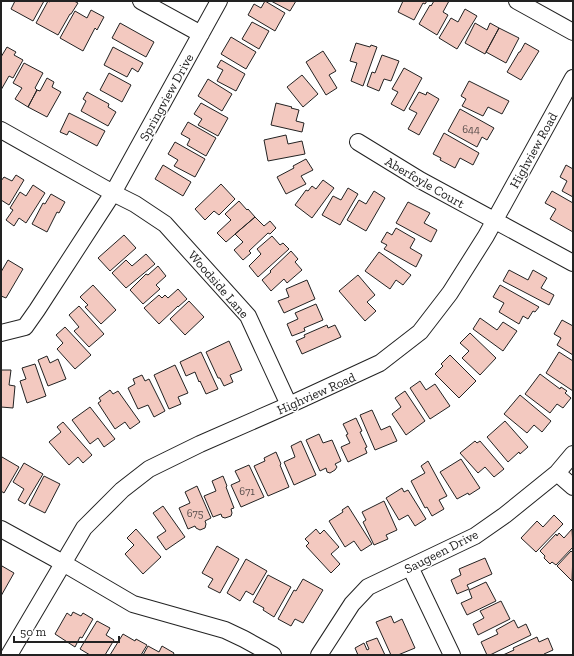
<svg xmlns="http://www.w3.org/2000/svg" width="574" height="656" viewBox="0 0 574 656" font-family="'Zilla Slab',serif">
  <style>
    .building { fill: #f3c9c0; stroke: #222 }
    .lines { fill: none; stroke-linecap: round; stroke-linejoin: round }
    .minor-casing { stroke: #222; stroke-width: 18 }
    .minor { stroke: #fff; stroke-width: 16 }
    .labels { text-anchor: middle; stroke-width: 3; stroke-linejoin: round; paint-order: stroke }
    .number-label { font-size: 11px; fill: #564c4a }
    .street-label { font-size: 13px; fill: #222; stroke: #fff }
  </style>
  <rect width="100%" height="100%" fill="#fff"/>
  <path class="building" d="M15,1H44L33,21L11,9Z
    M48,1L50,2V1H74L78,3L71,14H70L58,35L36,23Z
    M265,1L285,13L275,31L248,15L254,4L261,8Z
    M271,1H296L290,11Z
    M403,1H427L425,4L423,3L414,20L398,12Z
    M434,1H449L443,12L448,15L437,35L419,24L430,5L431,6Z
    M465,9L477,16L457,49L439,38L451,18L458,22Z
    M91,10L104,17L97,30L95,28L83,51L60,38L75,11L87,18Z
    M252,22L269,31L259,49L242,39Z
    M120,23L154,42L146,57L112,38Z
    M475,23L487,30L490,23L499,28L485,54L465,43Z
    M499,28L519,38L506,63L486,52Z
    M231,37L256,52L246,69L221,54Z
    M356,43L370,47L371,45L377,47L363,86L351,81L357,63L350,61Z
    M525,43L539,51L521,80L507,72L519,52H520Z
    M7,47L16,52L14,55L23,60L13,78L9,76L1,90V57Z
    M113,47L143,63L138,72L132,68L127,77L104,65Z
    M323,51L336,71L329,75L337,88L326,95L306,62Z
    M382,55L399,61L391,81L384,79L379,91L367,86L372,72L375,73Z
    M221,60L245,74L236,91L217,81L223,70L217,67Z
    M24,63L43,73L35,88L37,90L28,107L15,99L22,88L13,83Z
    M404,68L422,78L404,111L391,104L398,92L392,89Z
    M109,73L131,85L122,102L100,90Z
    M302,75L318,94L303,107L287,87Z
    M47,78L54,82L52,87L61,92L47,117L28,107L37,90L40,91Z
    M208,79L232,94L222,111L198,96Z
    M469,81L509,101L502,114L488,107L483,116L462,106L466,99L461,96Z
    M87,92L109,104L108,107L116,112L108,126L81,111L86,101L83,99Z
    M419,92L426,95L427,92L439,99L419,135L408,129L417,113L409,109Z
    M201,103L228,118L218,136L198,125L202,119L194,114Z
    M276,103L292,107L291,108L299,110L296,121L304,123L302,132L271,125Z
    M460,109L494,128L487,140L482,137L477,147L448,131Z
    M69,113L105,131L97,146L69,131L67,135L60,132Z
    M188,122L216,138L206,156L187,145L190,139L181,134Z
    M444,133L479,153L473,165L460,158L455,168L440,160L441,158L433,154Z
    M286,135L288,144L302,141L305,154L268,161L264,140Z
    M175,142L205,159L195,177L174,166L178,160L168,154Z
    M306,159L313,170L301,176L306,184L286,194L277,177L294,168L293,166Z
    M163,165L191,182L183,196L155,179Z
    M566,165L573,169V197L562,191L567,181L560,177Z
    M16,175L24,180L9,205L1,200V181L4,177L12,181Z
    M323,180L334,188L312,218L295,205L306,190L308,191L312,186L316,189Z
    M221,184L235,199L219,215L214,211L205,220L195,209Z
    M33,185L45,193L26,223L19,218L14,226L6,220L13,210L10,208L20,192L26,196Z
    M348,188L358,194L340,225L322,215L333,196L341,200Z
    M374,191L385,198L366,231L347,220L359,200L366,204Z
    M552,191L573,203V232L550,219L556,209L545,203Z
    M51,194L65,202L59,213L57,212L47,232L32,224L43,203L45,204Z
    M239,201L247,210L248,209L255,217L226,242L217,233L231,220L225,214Z
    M408,202L430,213L424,223L437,230L431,242L396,223Z
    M255,217L264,226L270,221L276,228L270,234L268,233L249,251L251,253L243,260L234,250L243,242L235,234Z
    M396,228L415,239L410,248L422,255L416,267L384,249L387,245L381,242L387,232L392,235Z
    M124,235L136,248L110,271L98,258Z
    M272,236L280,245L283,243L289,249L258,277L249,266L261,254L257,249Z
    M291,251L298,259L295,262L302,270L287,283L284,279L271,291L262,280L271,272L270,271Z
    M379,252L411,275L403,285L396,280L390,289L365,271Z
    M146,254L155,264L126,288L112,273L126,260L132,266Z
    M8,260L23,269L6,298L1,296V272Z
    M158,266L166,276L156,285L160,289L143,304L130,290L146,274L148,275Z
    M509,270L528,280L533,270L547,278L541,288L554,295L549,305L503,281Z
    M358,275L375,295L367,302L376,311L365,321L339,291Z
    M307,280L315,299L284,313L278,301L289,297L286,289Z
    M93,285L116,310L101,324L85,307L88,305L80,297Z
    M500,285L539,307L535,312L533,311L528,319L523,316L519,324L499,312L504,303L493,297Z
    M178,289L187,299L178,307V306L159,324L144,308L159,295L162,298L165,295L168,298Z
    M189,301L204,317L185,335L170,319Z
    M316,304L323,320L304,328L305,331L292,336L287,324L298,319L295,313Z
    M79,306L104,334L89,347L74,331L79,327L69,315Z
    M480,318L497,330L503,322L517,331L503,351L473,329Z
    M562,320L573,326V355L557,345L561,338L554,334Z
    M327,325L328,328L335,325L341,337L302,354L296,341L305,337L304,335Z
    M65,327L91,355L75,369L57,349L63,343L56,335Z
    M470,333L496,358L480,375L462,358L469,351L460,343Z
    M229,341L242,370L230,375L233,382L224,386L220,378H218L206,352Z
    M201,352L218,389L206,394L200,381L199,382L195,372L186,376L180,362Z
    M559,352L573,361V391L546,373Z
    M450,355L476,381L459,398L435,374L443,366L441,364Z
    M47,356L50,363L58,359L66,379L48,386L38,360Z
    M35,364L46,396L27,403L20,381L26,379L22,368Z
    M175,365L188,393L178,397L181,404L169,409L154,375Z
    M1,370H11L9,385L15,386L13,408L1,407Z
    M540,374L560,389L561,387L567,391L565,393L571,398L563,408L557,404L550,413L525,394Z
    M142,375L145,381L149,379L165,411L154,417L148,405L138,409L128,388L135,384L133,379Z
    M420,381L426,390L435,384L450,406L430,419L410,388Z
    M110,390L113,394L118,391L140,422L130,429L125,422L115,429L98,403L101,401L99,398Z
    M405,391L425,421L406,435L392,414L401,407L395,398Z
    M520,395L551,421L542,432L534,425L527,433L504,414Z
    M90,407L115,439L104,447L98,438L90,444L72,420Z
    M372,410L381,430L390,426L397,441L375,450L360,415Z
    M356,418L362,431L360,432L367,447L365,448L367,453L348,462L341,447L350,443L346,435L348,434L343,424Z
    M505,421L528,447L520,454L519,452L508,462L487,437Z
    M63,422L92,455L83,463L78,457L69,465L49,442L61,432L57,427Z
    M319,434L323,443L332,440L341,461L335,464L337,467L335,470L330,473L327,472L326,468L320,471L306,440Z
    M301,441L316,475L294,485L284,462L295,457L291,446Z
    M475,441L477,443L480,441L504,469L494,477L485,467L478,473L460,453Z
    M276,452L281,464L280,465L289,487L268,496L254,466L265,461L264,458Z
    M2,457L19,467L4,493L1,491V459Z
    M461,459L480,488L469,495L468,493L457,499L440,472Z
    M428,461L447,496L439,500L444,509L432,516L427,507L425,508L411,481L425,473L421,466Z
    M24,463L43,474L25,504L18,500L24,489L13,482Z
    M249,465L264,497L241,507L231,485L240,481L235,471Z
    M44,476L60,484L45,513L29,505Z
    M223,476L227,486L226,487L234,508L231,509L232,513L231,516L225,518L222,517L221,514L213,517L204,496L216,491L212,481Z
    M197,486L211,518L205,521L206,524L205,528L200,530L196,528L195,526L188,529L179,508L190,503L185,492Z
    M402,488L404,492L408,490L426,519L415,526L408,515L399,520L386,498Z
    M384,501L397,530L386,535L388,539L374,545L363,522L366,520L362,512Z
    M163,506L185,537L166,550L157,537L166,531L153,513Z
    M348,506L372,544L361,551L354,541L345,547L329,521L343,512L342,510Z
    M554,515L563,524L536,552L521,538L537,521L543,527Z
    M136,529L161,557L143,574L125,554L134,545L127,538Z
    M316,529L320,534L324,530L339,547L331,554L340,564L331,573L306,546L309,543L305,539Z
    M572,529L573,547L556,565L552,562L550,564L544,558L545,556L540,551L556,534L557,536L559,533L564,538Z
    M217,546L239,559L220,593L208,587L213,579L202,573Z
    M571,551L573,553L572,581L557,566Z
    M485,558L492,574L467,585L469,589L457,594L451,580L461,575L459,569Z
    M246,559L267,571L253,595L246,591L240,601L227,593Z
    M2,566L14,573L1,596V568Z
    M268,575L291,587L274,617L263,610L264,608L253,602Z
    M303,579L323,590L303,623L295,619L291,626L278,619L294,590L296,591Z
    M486,582L496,601L467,615L461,603L472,598L469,590Z
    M501,601L510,619L478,635L473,624L484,618L480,611Z
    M73,612L81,616L83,613L93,619L82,638L80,637L75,647L55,634L67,613L71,616Z
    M391,616L394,623L402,619L415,648L398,655H391L376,622Z
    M514,620L518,628L526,624L531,635L490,655H487L481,642L498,634L496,630Z
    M97,621L110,628L106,635L114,640L105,655H90L80,649Z
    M123,634L135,641L136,639L147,645L141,655H110Z
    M537,637L539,642L548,638L553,650L544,654L545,655H503L514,650L513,648Z
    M377,638L385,655H358L355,648L364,643L367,650L369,649L366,642Z
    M148,646L159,652L162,646L174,653L173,655H143Z"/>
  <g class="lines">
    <g class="minor-casing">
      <path id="minor" d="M141,1L201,34
        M517,1L573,32
        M1,130L113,193L135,204L165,224L248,316L289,405
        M358,142L420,180L573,263
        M1,333L25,327L37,310L113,193L219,1
        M557,473L573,487
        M1,529L63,563L133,604L225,630L244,639L273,655
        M410,567L452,655
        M9,655L84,528L122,490L149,469L200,444L289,405L380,363L420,332L450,293L486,236L573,78
        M319,655L352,604L368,587L475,536L505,515L557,473L573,454"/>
    </g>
    <use href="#minor" class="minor"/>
  </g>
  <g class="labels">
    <g class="number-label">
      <text x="471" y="133">644</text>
      <text x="247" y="495">671</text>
      <text x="195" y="517">675</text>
    </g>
    <g class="street-label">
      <text transform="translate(166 97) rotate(-61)" y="5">Springview Drive</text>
      <text transform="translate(533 150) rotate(-61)" y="5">Highview Road</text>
      <text transform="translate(425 182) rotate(30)" y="5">Aberfoyle Court</text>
      <text transform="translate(219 284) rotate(49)" y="5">Woodside Lane</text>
      <text transform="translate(316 393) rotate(-24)" y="5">Highview Road</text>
      <text transform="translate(441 551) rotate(-27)" y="5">Saugeen Drive</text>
    </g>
  </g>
  <rect width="574" height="656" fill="none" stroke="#222222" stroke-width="4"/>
  <path d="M14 636v6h105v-6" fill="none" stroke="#222222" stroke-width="2"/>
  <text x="20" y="636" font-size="12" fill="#222222" stroke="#ffffff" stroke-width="3" paint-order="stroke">50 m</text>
</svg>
